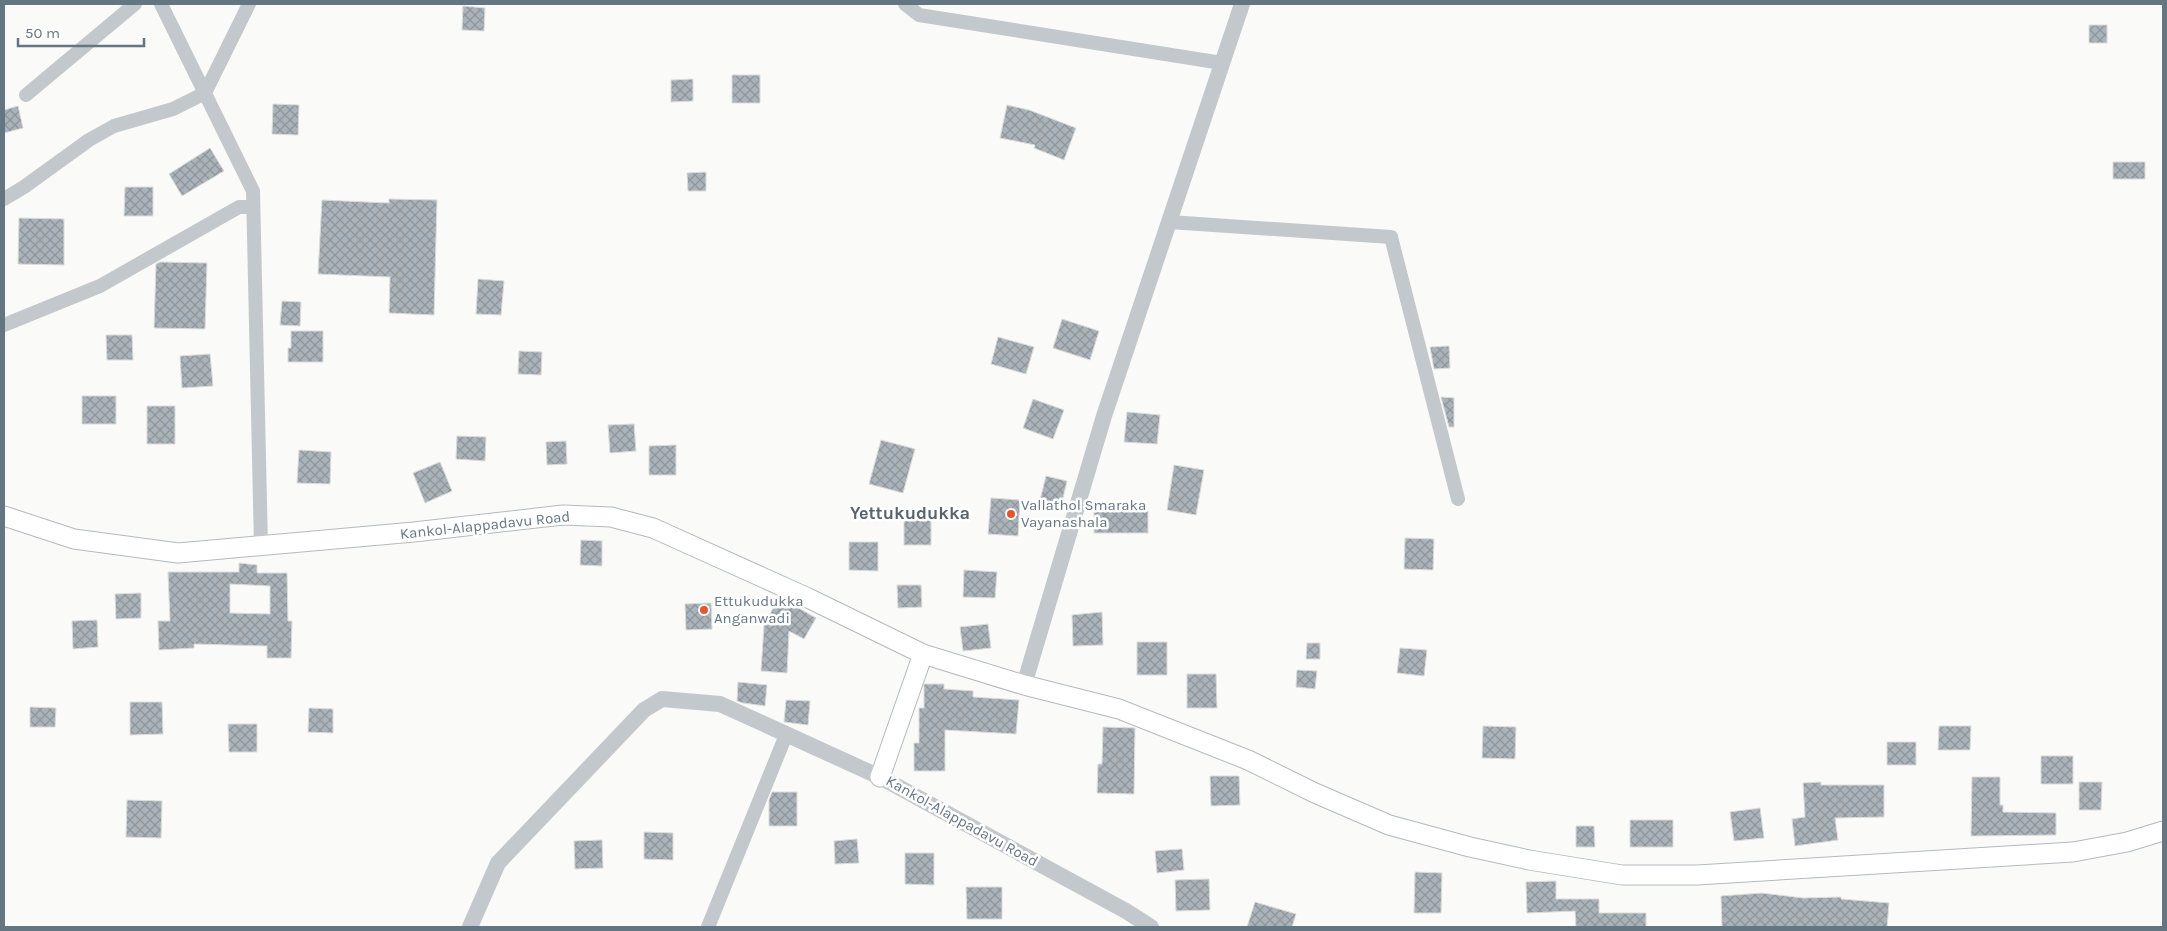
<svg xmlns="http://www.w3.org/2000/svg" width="2167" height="931" viewBox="0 0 2167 931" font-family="Karla,sans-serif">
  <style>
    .building { fill: url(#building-cross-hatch); stroke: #dcdcda; fill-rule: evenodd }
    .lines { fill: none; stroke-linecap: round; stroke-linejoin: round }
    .secondary-casing { stroke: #b3babf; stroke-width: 21 }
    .minor { stroke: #c3c8cc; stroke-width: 14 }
    .tertiary { stroke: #c3c8cc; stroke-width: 16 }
    .secondary { stroke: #fff; stroke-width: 19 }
    .poi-dot { fill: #e4572e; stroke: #fff; stroke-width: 2 }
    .labels { text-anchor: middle; stroke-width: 5; stroke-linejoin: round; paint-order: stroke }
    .poi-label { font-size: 15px; fill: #657683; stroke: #fff; text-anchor: start }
    .street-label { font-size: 15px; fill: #657683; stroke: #fff }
    .quarter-label { font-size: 18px; font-weight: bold; fill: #57646e; stroke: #fff }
  </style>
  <defs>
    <pattern id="building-cross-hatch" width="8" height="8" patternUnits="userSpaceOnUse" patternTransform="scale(1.25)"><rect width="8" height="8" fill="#aab3b9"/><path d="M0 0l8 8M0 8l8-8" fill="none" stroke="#8e969c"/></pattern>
  </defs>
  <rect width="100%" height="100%" fill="#fafaf8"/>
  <path class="building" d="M463,6L485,8L484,31L462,30Z
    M2089,25H2107V43H2089Z
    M732,75H760V103H732Z
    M693,79V101L671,102V80Z
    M273,104L299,105L298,135L272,134Z
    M1007,105L1029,110L1076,128L1064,160L1034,148L1035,145L1000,138Z
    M18,106L23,128L4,133V110Z
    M210,148L224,171L182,196L169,174Z
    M2113,162H2145V179H2113Z
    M706,172V191H688L687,173Z
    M125,187H153V216H124Z
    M389,199L437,200L434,315L389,313L390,277L318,274L322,200L389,203Z
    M19,218L64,219V265L18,264Z
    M160,262L207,263L205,329L154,328L156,264Z
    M478,279L504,281L501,315L476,314Z
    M282,301L301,302L300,326L280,325Z
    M1062,319L1099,331L1090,360L1053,348Z
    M291,331H323V362H288V348H291Z
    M106,335H132L133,360H107Z
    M998,337L1034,347L1026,374L991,364Z
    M1449,346L1450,368L1434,369L1430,347Z
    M519,351L542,352L541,375L518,374Z
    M210,354L213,386L182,388L180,356Z
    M82,396H116V424H82Z
    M1441,397L1454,398V427H1449Z
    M1033,399L1064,410L1053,439L1023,428Z
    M147,406H175V444H147Z
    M1127,412L1160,415L1157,444L1124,442Z
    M634,424L636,451L610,453L608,425Z
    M457,436L486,437L485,461L456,459Z
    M881,440L915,449L903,493L869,484Z
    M566,441L567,464L547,465L546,442Z
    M676,445V475H649V446Z
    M299,450L331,452L330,484L297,483Z
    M440,462L452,491L425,503L413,473Z
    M1174,465L1204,470L1196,515L1167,510Z
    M1046,476L1067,481L1060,510L1039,504Z
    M991,498L1020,500L1018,536L988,534Z
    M1094,511H1148V533H1094Z
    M904,514H931V545H904Z
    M1405,538L1434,539L1433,570L1404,569Z
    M581,540L602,541V566L580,565Z
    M849,542H878V571L849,570Z
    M239,563L257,565V573H287L288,621H292L291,658H267V646L194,644V648L159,650L158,621H170L168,572H239ZM230,584L270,586V614L230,613Z
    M964,570L997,572L995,598L963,597Z
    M897,585H921L922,607L898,608Z
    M141,593V618L116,619L115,594Z
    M779,597L816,618L804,639L789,631L787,673L761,671L764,625Z
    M711,603L712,629L686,630L685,604Z
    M1102,612L1103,645L1073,646L1072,615Z
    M97,620L98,647L73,649L72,621Z
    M988,624L991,648L963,651L960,627Z
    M1137,642H1167V675H1137Z
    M1307,643H1320V659H1306Z
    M1400,648L1427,650L1424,676L1397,673Z
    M1297,670L1317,671L1315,689L1296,687Z
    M1187,674H1216L1217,708H1187Z
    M738,682L767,685L765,706L743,703L737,701Z
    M924,684H944V689L973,691V697L1019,700L1016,734L945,730V771H914V743H919V708H924Z
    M786,700L810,701L808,725L784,722Z
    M130,702H162L163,734L130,735Z
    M30,707L56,708L55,727H30Z
    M309,708L333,709V733L308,732Z
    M228,724H257V752H229Z
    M1483,726L1516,727L1515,759L1482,758Z
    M1939,726H1971L1970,750H1938Z
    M1103,727L1135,728L1134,794L1097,793L1098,764H1102Z
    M1887,742H1916V765H1887Z
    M2041,756H2073V784H2041Z
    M1210,776H1239L1240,805L1211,806Z
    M1972,777H2000V805H2003V812L2056,813V835L1971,836Z
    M1821,782V785H1884V817L1835,818L1838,840L1795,846L1792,819L1805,817L1803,783Z
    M2079,782H2102L2101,810H2079Z
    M772,792H797V826H769V800Z
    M127,800L162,801L161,838L126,837Z
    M1760,808L1764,838L1734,841L1730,812Z
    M1630,820H1673V847H1630Z
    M1576,826H1594L1595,847H1576Z
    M644,832L673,833V860L644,859Z
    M857,839L859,863L835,864L834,841Z
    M602,840L603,868L575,869L574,841Z
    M1182,849L1184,870L1157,873L1155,851Z
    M905,853H934V885L905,884Z
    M1415,872L1442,873L1441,913H1414Z
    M1209,879L1210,910L1176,911L1175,880Z
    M1556,881V899H1599V913H1646V927H1576L1575,911L1527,913L1526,882Z
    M966,887H1002V919H967Z
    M1762,893L1803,898L1841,897V899L1889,903L1887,927H1722L1721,896Z
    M1255,902L1296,914L1292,927H1247Z"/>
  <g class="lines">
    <g class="secondary-casing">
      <path id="secondary" d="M4,516L74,539L178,553L414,532L563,515L611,517L653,528L806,597L923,654L1024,685L1119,709L1248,760L1315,793L1389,825L1470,847L1529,860L1622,875H1697L2073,852L2127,842L2163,831
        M880,777L923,654"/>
    </g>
    <path class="minor" d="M161,4L253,191L261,547
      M905,4L919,15L1222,63
      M26,95L135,4
      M4,199L24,187L89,140L114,126L173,109L205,93L249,4
      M1169,222L1391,237L1458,499
      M4,325L100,286L239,207H253
      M708,927L786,735"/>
    <path class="tertiary" d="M1024,685L1104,416L1242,4
      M470,927L498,863L644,710L662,699L720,704L880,777L1126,911L1151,927"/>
    <use href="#secondary" class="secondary"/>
  </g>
  <g class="poi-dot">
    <circle cx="1011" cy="514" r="5"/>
    <circle cx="704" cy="610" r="5"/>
  </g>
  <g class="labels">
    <g class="poi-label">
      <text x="1021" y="510">Vallathol Smaraka<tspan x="1021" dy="17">Vayanashala</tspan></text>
      <text x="714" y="606">Ettukudukka<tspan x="714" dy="17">Anganwadi</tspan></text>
    </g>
    <g class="street-label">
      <text transform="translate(485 525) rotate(-6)" y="5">Kankol-Alappadavu Road</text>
      <text transform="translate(962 821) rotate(29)" y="5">Kankol-Alappadavu Road</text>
    </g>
    <g class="quarter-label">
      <text x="910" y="519">Yettukudukka</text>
    </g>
  </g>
  <rect width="2167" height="931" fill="none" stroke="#657683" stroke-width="10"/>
  <path d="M18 38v8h126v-8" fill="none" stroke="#657683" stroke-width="2.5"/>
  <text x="25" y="38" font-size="15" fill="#657683" stroke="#ffffff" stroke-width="4" paint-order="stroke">50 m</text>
</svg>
